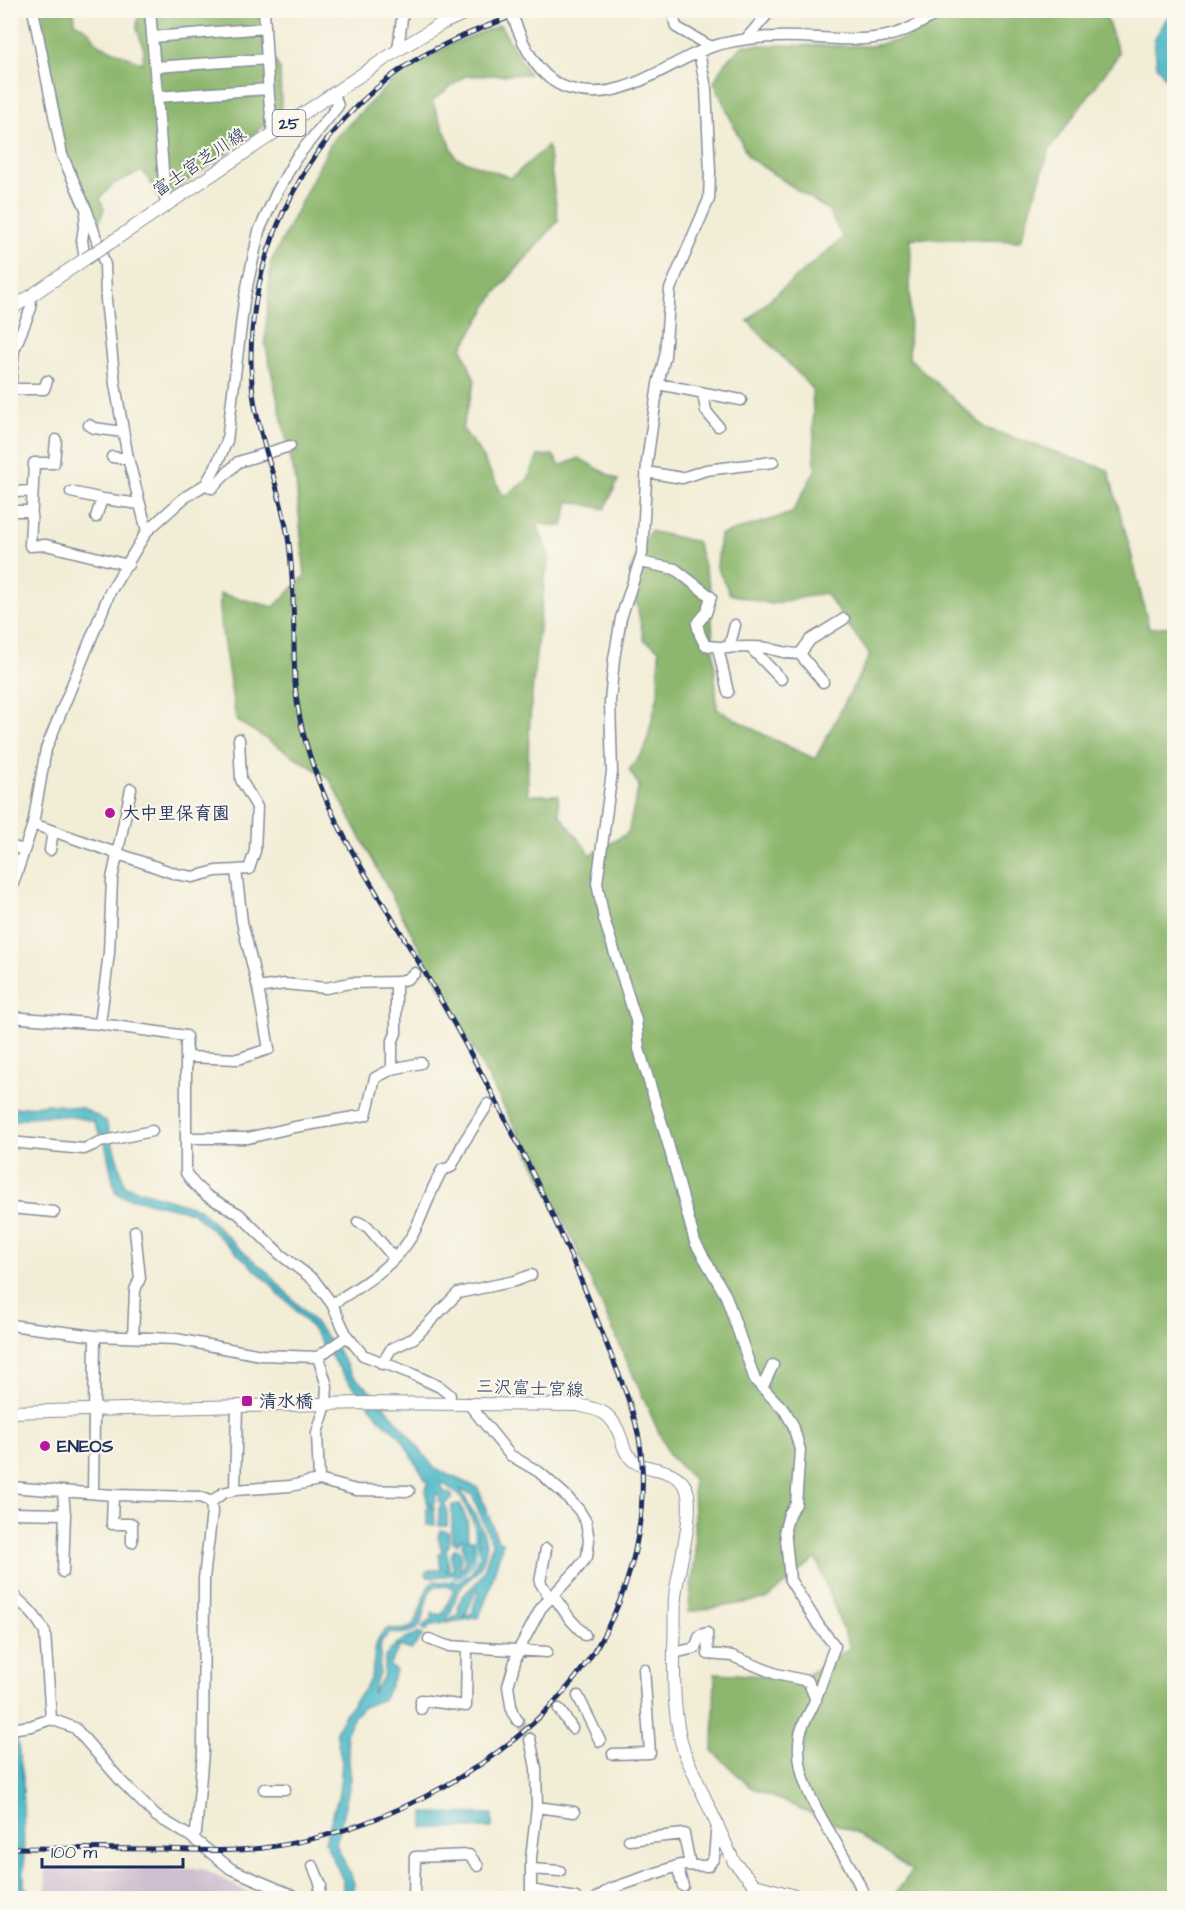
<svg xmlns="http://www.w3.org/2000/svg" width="1185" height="1909" viewBox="0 0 1185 1909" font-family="'Architects Daughter','Klee One',sans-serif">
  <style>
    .industrial { fill: #cfbdd0 }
    .forest { fill: #8db76e; stroke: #547366; stroke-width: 1.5 }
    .water { fill: #4cb9c7; stroke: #347492; stroke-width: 1.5; fill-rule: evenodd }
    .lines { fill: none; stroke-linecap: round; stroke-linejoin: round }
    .stream { stroke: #4cb9c7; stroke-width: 3 }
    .minor-tunnel { stroke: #c7c7be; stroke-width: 10; stroke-dasharray: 10 5; stroke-linecap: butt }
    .minor-casing { stroke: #868e9a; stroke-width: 13 }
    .major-casing { stroke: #868e9a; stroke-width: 14 }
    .minor { stroke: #fff; stroke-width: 10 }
    .major { stroke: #fff; stroke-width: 12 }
    .rail-casing { stroke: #1b2f5e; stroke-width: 5 }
    .rail { stroke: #fbf7ec; stroke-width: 3; stroke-dasharray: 9; stroke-linecap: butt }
    .minor-bridge-casing { stroke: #868e9a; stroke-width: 13; stroke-linecap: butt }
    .major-bridge-casing { stroke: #868e9a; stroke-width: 14; stroke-linecap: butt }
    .minor-bridge { stroke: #fff; stroke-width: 10 }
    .major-bridge { stroke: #fff; stroke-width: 12 }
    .poi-dot { fill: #b5179e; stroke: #fbf7ec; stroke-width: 2 }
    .labels { text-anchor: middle; stroke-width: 4.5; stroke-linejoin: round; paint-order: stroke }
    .shield { fill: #fbf7ec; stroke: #5e6b89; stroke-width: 1.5 }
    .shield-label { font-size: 16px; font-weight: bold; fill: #1b2f5e }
    .street-label { font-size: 18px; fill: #1b2f5e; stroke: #fbf7ec }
    .poi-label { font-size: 18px; font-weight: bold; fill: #1b2f5e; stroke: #fbf7ec; text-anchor: start }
  </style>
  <rect width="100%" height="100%" fill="#fbf7ec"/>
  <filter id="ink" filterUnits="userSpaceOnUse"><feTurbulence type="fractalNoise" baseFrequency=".0167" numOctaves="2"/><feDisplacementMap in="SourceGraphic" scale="12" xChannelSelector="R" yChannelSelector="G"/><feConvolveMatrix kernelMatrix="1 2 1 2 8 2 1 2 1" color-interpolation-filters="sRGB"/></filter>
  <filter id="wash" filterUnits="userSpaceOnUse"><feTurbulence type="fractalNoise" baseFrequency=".008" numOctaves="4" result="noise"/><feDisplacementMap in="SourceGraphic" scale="24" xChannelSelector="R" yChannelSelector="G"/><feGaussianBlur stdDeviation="1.35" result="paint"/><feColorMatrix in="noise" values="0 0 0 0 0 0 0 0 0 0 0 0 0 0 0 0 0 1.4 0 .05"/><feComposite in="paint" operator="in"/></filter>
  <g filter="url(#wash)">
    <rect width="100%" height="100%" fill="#f2edd6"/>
    <path class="industrial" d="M46,1868L203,1869L259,1898H46Z"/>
    <path class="forest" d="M42,11H74L75,22L90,32L98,44L142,63L144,50L137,29L138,11H263V39L280,69L281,111L250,137L160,200L150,181L142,171L113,184L100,198L104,209L98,225L74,190L48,67Z
      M956,11H1104L1119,54L1049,150L1021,241L911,238L909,358L985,428L1108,470L1129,545L1149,628L1174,626V1898H892L912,1871L855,1832L750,1787L713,1751L715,1673L802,1678L850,1648L816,1558L767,1599L688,1612L695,1558L693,1479L669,1455L561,1214L329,778L236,720L220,619V594L274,607L305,576L296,482L265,343L271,262L332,141L398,75L452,44L500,25L529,74L465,76L432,101L456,158L511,178L548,146L558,221L494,295L462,348L475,381L462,428L477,448L504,497L528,479L538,456L553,455L560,466L579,458L618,480L605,509L569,501L563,526L537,524L550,560L545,576C537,649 526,722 528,795H558L559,814L591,855L628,833L639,785L629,770L645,749L658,695L659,649L644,640L630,570L650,531L697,542L710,587L717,709L766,736L815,759L870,655L825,593L771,604L730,594L717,567L720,535L792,513L815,471L812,388L748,321L769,300L843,238L828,210L748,157L714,82L725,62L744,45L872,46L904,39L928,24Z"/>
    <path class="water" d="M1171,11H1174V87H1172L1157,66L1154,40Z
      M47,1104L82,1108L106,1121L125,1186L198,1208L240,1249L267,1272L314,1322L338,1351L352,1375L371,1391L394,1417L435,1469L478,1488L498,1541L503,1542L489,1591L479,1617L464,1620L465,1616L474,1612L473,1609L479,1591L477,1589L463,1620L432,1625L425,1631L422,1628L426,1623L432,1620V1613L442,1615L454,1590L449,1586L434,1587L429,1592L420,1626C411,1634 402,1634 391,1633L381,1641L379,1672L372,1694L383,1678L385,1657L396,1644L418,1633L423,1635L411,1650L400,1646L389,1665L396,1671L384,1699L363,1707L354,1716L346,1735L351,1779L336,1844L354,1883L351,1898H343V1880L325,1842L339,1794L342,1763L336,1731C340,1723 345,1714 350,1707C358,1695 366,1691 371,1677C377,1658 370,1637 390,1628C426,1639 416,1597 433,1581L458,1583L472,1572L480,1554L477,1531L462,1498L443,1483L441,1485L445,1493H449L453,1497L444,1505L447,1508V1526H439V1508L441,1505L439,1501L440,1496L436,1493L435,1501L432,1506L434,1508L435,1525H427V1508L429,1506L427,1502L426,1486L428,1484L400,1436L380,1419L364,1398L348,1381L311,1327L288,1302L279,1295L271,1284L192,1212L121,1196L115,1191L105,1142L93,1121C64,1114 39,1113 11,1122L10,1109ZM461,1490L472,1494L492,1543C489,1554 486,1570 479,1579C471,1591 455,1596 459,1614L445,1623C454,1613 453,1597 461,1587C466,1581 473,1577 478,1570C499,1541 473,1516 461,1490Z
      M460,1504L467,1521L468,1540H473C475,1554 470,1564 460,1574L435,1577L427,1576L426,1572L429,1570H441L439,1553L442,1551L438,1536L441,1530L449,1532V1546L446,1549L449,1567L446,1570H454L451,1557L454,1549H458L461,1554L460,1569L465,1564L462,1543L464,1540L461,1539L457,1544L452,1541V1505Z
      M10,1696L23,1778L24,1887L28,1889L32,1898H11Z
      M424,1813L492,1814V1828H424Z"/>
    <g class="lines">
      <path class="stream" d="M445,1584C475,1572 478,1557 475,1526"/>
    </g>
  </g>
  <g filter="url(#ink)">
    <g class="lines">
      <path class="minor-tunnel" d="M518,1721L530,1739"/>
      <g class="minor-casing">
        <path id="minor" d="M33,10L62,155L87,211L105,265L106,300L115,384L128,458L147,531
          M150,10L166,206
          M264,10L269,97L273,134
          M672,10L676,27L711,47
          M518,30C528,55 543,82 571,89C627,105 671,57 721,44C739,40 756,37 775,37C810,35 846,43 881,37C904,34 923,21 944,10
          M152,37L265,28
          M747,38L771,10
          M398,50L403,10
          M699,53L706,88L710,172L709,199L670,289L665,356L658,384L647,462L642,554L621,618L614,659L610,701L612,772L597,883L604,919L636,1020L639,1049L667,1140L695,1242L726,1296L755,1380L785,1411L793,1425L800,1450L796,1504L789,1514L785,1529L790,1580L819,1626L835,1646C828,1663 823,1680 816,1698C812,1711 802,1722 800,1735C790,1793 847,1847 865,1898
          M155,67L267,59
          M157,97L268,89
          M85,259L82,240L86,214
          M10,294L18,304
          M658,384L741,400
          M10,387L14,350L31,308L30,296
          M10,389H44L47,381
          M703,393L706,411L718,426
          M89,425L94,428L123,432
          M56,440L54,463H34L30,546L46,545L128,565
          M112,457L128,459
          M646,472L682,478L706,470L773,462
          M206,484L212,488L238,462L290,446
          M13,492L32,491
          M71,492L103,499L140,504
          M11,511H31
          M96,517L102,499
          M640,562L675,569L711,597L706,613L697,624L700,635L705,645C725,650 746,645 767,648C781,651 784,654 800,654L810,640L844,619
          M718,648L728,692
          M729,648L735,625
          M751,648L781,679
          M800,654L823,682
          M33,824L176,874L193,877L216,871L236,870L242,922L258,988L269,1049L238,1059L186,1057
          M10,846L24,850
          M50,850L53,831
          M236,870L249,869L255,851L257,807L241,780L239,739
          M10,893L33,824L46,749L110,592L147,531L184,498L206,484L216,466L227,441L244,301L259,231L277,192L296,158L338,106L334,93
          M258,988L285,984L326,988L350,983L396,982L407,979L415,973
          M10,1017L100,1024L186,1036V1173L194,1184L207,1196L239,1214L281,1255L314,1280L332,1304L347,1336L363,1355L410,1373L440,1387L450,1395L449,1403
          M100,1024L109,953L112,879L131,789
          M392,1069V1043L396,1033V982
          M186,1138H248L295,1127L366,1115L375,1078L392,1069L421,1063
          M10,1142L84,1149L100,1142L152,1131
          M10,1208L54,1212
          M358,1222L368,1227L394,1258
          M332,1304C362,1285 395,1266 413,1234C424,1213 430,1191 442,1170L451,1167L464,1142L488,1104
          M10,1325L95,1336L176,1339L261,1355L318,1357L327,1386L326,1405L317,1433L319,1480
          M133,1337L135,1290L140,1278L135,1231
          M318,1357L347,1336
          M382,1364L391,1349L414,1338L458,1293L515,1281L531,1275
          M762,1388L773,1365
          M468,1403L510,1455L539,1472L564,1494L579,1510L586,1522L589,1540L587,1557L575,1572L541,1608L518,1651L508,1686L512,1712L518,1721
          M10,1487L113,1495L200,1497L211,1502
          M235,1490L237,1406
          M63,1492L65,1514L63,1572
          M93,1493L95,1336
          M113,1495L112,1524H132V1542
          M10,1513L65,1514
          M546,1549L540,1582L550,1598
          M10,1593C25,1605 37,1616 45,1633L51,1719
          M553,1595L570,1619L585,1635
          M429,1639L447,1646L467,1647
          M674,1653L695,1648L700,1635L707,1633L708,1654L732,1656L776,1674L808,1681L816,1700
          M578,1696L600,1741
          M421,1709V1700L466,1706L467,1647L547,1652
          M559,1709L572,1728
          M10,1729L31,1726L51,1719L75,1728L122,1782L156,1816L190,1836L231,1869L299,1898
          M530,1739L536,1768L537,1807L531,1858V1898
          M613,1754L650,1753L644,1669
          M264,1789H285
          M537,1807L574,1812
          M190,1836L196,1832L197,1822L203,1752L204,1578L212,1512L211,1502L223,1493L235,1490L290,1486L319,1480L356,1490L409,1491
          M629,1840L684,1834L690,1865
          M313,1866L321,1885L318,1898
          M677,1866L683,1886
          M531,1869L560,1871
          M531,1890L576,1898
          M414,1898L415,1857L469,1855L478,1866
          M597,1898L610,1889L680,1865L708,1866L714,1858L717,1822"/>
      </g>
      <g class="major-casing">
        <path id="major" d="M110,243L398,50L443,23L472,10
          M10,310L85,259
          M10,1412L363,1403L578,1405C603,1410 612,1413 621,1438C623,1444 624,1451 628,1455C641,1474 673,1463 686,1488C696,1510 677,1572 675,1597C674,1614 675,1631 674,1648C674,1685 673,1716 684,1752L734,1862L755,1885L802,1898"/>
      </g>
      <use href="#minor" class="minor"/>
      <use href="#major" class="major"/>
      <g class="rail-casing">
        <path id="rail" d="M10,1848C61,1848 112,1849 162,1849C196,1850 230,1852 263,1848C371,1834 488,1776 561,1695C619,1630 646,1550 642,1463C640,1417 617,1372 601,1330C556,1212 498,1100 435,990C400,928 358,869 328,804C311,765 298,725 295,683C293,636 295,590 289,544C282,490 257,438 252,384C243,266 298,146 393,75C433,45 482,28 529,10"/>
      </g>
      <use href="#rail" class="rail"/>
      <g class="minor-bridge-casing">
        <path id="minor-bridge" d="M510,10L518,30"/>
      </g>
      <g class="major-bridge-casing">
        <path id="major-bridge" d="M85,259L110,243"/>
      </g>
      <use href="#minor-bridge" class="minor-bridge"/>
      <use href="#major-bridge" class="major-bridge"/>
    </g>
  </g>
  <g class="poi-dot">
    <circle cx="110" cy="813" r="6"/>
    <rect x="241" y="1395" width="12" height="12" rx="3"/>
    <circle cx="45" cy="1446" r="6"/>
  </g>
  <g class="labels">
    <rect class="shield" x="272.5" y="110" width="33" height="26" rx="4.5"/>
    <g class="shield-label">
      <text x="289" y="129">25</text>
    </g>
    <g class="street-label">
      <text transform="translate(199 162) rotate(-34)" y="6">富士宮芝川線</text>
      <text transform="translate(530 1388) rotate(2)" y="6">三沢富士宮線</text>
    </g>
    <g class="poi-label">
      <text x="122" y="819">大中里保育園</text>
      <text x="259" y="1407">清水橋</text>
      <text x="57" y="1452">ENEOS</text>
    </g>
  </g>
  <rect width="1185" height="1909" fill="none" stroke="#fbf7ec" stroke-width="36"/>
  <path d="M42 1858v9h141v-9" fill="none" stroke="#1b2f5e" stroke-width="3"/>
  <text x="51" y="1858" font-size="18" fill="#1b2f5e" stroke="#fbf7ec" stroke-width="4.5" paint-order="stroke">100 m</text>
</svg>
